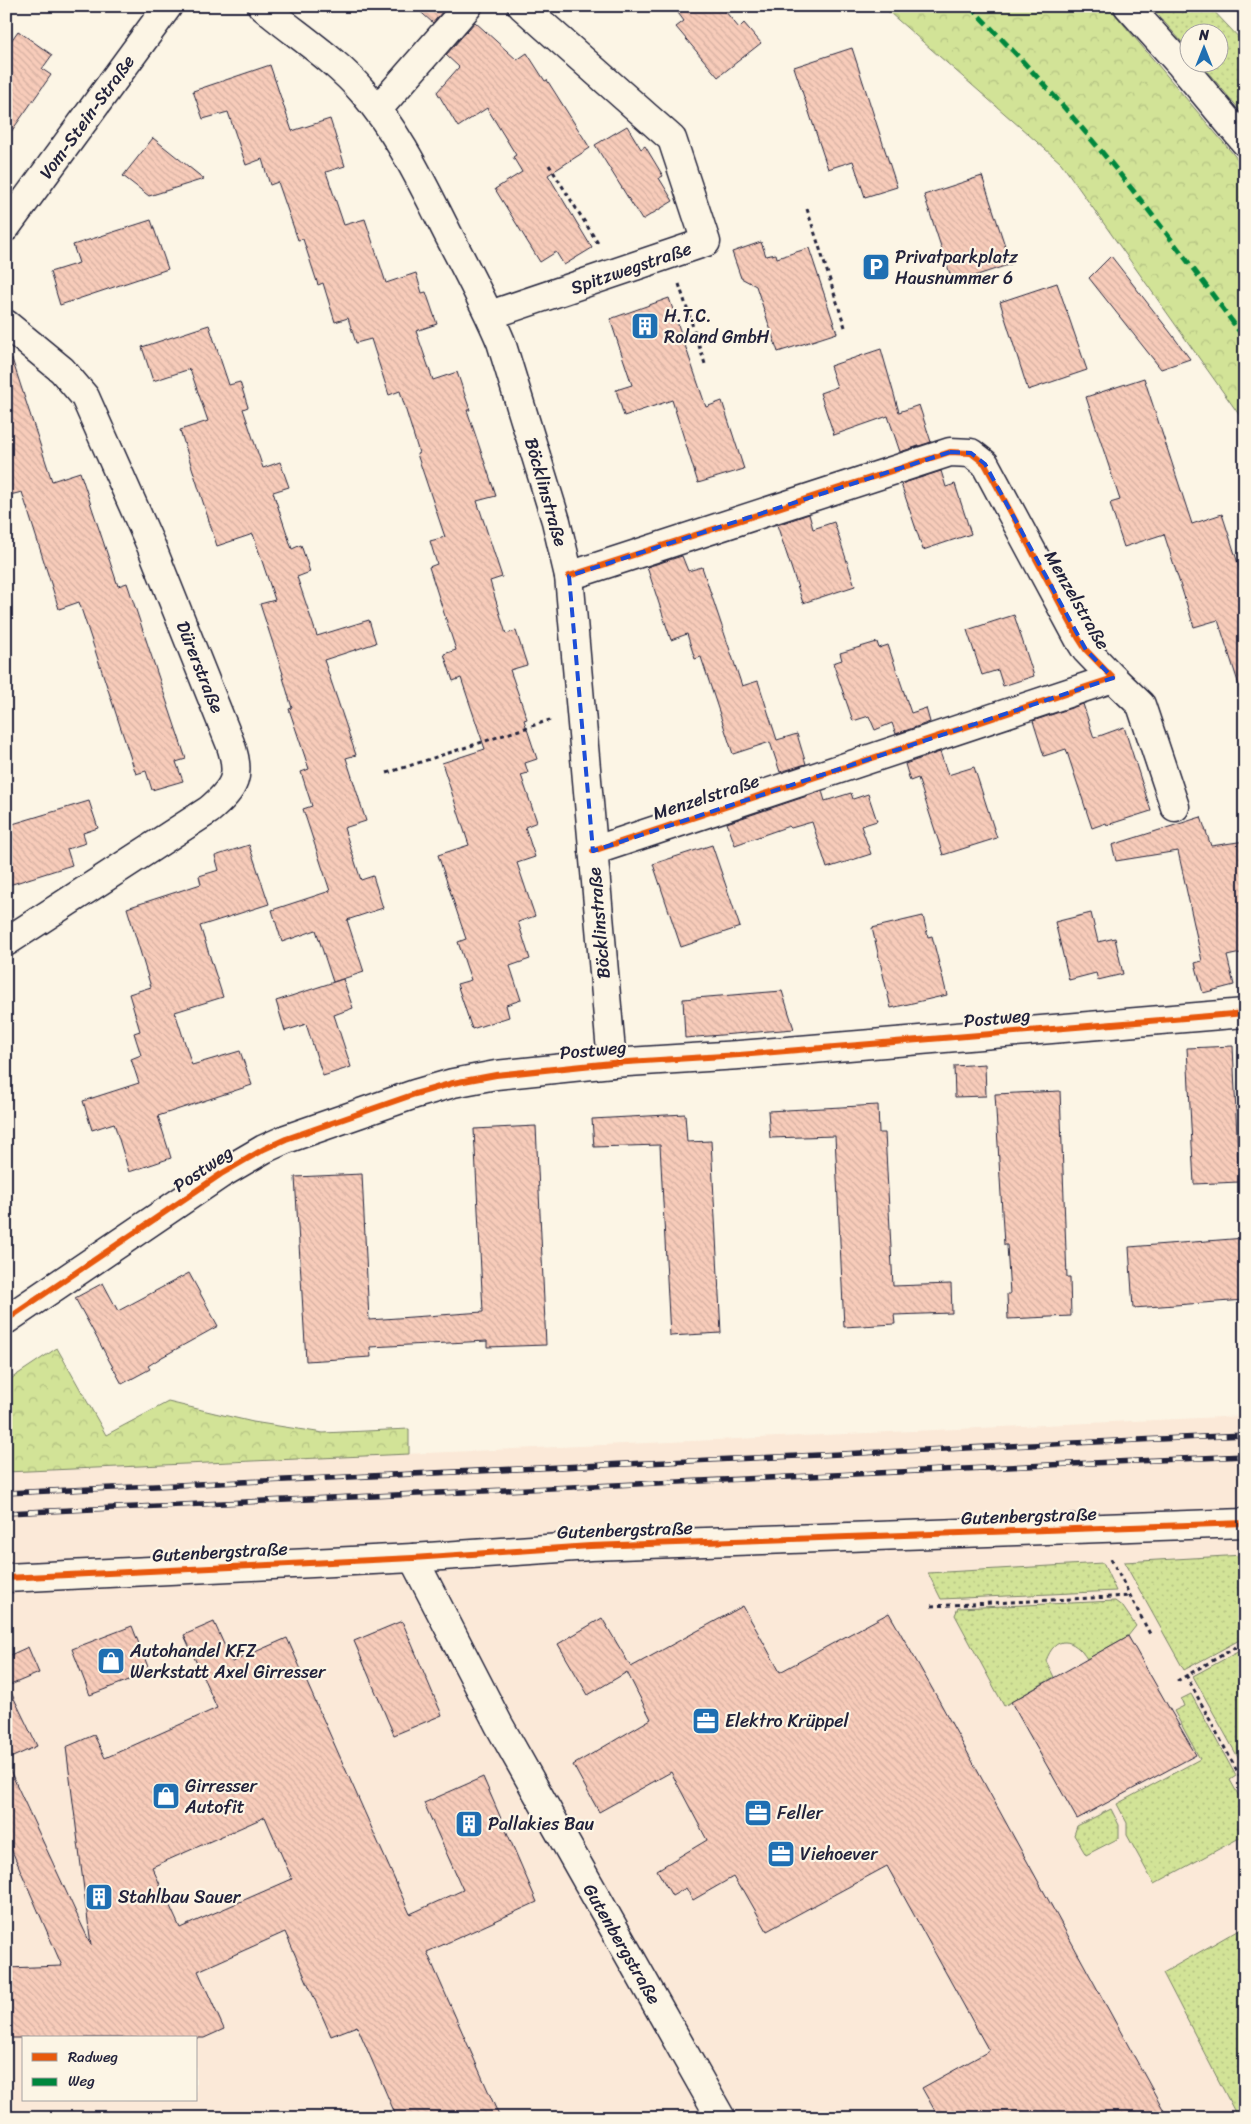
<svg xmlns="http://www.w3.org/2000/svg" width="1251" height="2124" font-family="Sriracha,sans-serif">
  <defs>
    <pattern id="grass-dots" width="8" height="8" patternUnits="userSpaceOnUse" patternTransform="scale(1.25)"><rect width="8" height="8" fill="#d2e397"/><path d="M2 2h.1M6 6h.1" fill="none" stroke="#b4c283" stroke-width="1.8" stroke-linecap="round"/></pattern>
    <pattern id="forest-crowns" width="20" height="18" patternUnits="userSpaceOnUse" patternTransform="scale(1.25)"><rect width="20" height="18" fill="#d2e397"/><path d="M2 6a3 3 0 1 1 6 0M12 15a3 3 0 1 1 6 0" fill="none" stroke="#b4c283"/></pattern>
    <pattern id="building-back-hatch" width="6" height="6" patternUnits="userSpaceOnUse" patternTransform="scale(1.25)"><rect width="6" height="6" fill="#f8ccba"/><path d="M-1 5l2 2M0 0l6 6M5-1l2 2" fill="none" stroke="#d4afa1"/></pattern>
  </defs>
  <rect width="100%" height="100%" fill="#fcf5e5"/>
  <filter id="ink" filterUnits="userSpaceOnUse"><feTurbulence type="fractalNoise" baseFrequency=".02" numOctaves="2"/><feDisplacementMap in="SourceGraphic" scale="10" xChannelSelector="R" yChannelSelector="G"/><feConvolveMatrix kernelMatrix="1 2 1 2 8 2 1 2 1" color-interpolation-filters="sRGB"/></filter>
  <g filter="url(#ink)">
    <path fill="#fbe9d8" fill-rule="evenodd" d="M1245 1416V2118H6V1472ZM24 2038H196V2100H24Z"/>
    <g fill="url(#grass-dots)" stroke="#7a8269">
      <path d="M1150 6H1209L1245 44V116L1200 63 1218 62V32H1188V49Z"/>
      <path d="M1243 1555 1245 1558V1637L1184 1670 1124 1562Z"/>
      <path d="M1103 1563 1116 1591 941 1599 928 1573Z"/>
      <path d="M1115 1601 1123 1607 1136 1626 1128 1636 1087 1659C1074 1638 1055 1634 1046 1661L1054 1677 1004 1706 955 1615 958 1608Z"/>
      <path d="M1245 1648V1770L1193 1676Z"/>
      <path d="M1191 1694 1236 1776 1230 1780 1245 1807V1835L1154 1884 1127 1835V1823L1117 1804 1200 1759 1174 1711 1184 1706 1181 1699Z"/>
      <path d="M1111 1809 1119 1825V1838L1086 1855 1074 1835 1077 1826Z"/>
      <path d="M1245 1926V2118H1238L1163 1973Z"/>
    </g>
    <g fill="url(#forest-crowns)" stroke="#7a8269">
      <path d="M882 6H1108L1245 168V423L1061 163Z"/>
      <path d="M57 1348 106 1435 168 1402 253 1422 323 1433 409 1429V1454L6 1472V1382Z"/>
    </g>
    <g fill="url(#building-back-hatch)" stroke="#22223b" fill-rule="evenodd">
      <path d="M414 6H447L433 23Z"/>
      <path d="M673 6H721L739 28 744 23 761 43 718 77 676 27 684 21Z"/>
      <path d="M475 22 517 60 527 53 545 81 547 80 590 148 548 175 592 248 564 265 556 252 540 262 495 189 522 172 513 157 516 155 487 108 458 127 437 92 459 67 446 55Z"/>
      <path d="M18 31 52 55 42 69 51 75 6 139V48Z"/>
      <path d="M852 48 897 187 865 197 853 161 828 169 794 67Z"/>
      <path d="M270 65 292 131 330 119 345 166 326 172 344 225 365 219 386 283 416 273 422 293 426 292 437 324 416 331 433 380 457 372 470 410H467L496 496 477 501 502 577 490 581 506 634 516 631 527 665 510 670 527 719 524 720 537 759 525 763 528 773 521 775 537 822 525 827 535 857 517 863 535 916 518 922 530 959 510 966 521 1000 506 1005 509 1017 472 1029 457 984 471 980 458 942 466 939 438 855 469 845 442 763 485 749 461 678 453 681 444 654 456 650 429 567 437 564 430 541 445 537 417 454 419 453 400 391 389 395 371 339 356 343 348 318 335 322 323 283 318 285 303 239 298 240 278 182 270 185 262 159 246 165 228 112 203 119 193 91Z"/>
      <path d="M627 126 641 149 645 146 663 176 659 178 673 201 642 220 595 145Z"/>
      <path d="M153 138 204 179 149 196 123 176Z"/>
      <path d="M982 176 1011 264 953 283 924 195Z"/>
      <path d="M151 220 168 269 60 305 50 272 79 263 73 245Z"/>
      <path d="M761 242 766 256 776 254 777 258 809 248 837 333 778 352 756 286 741 278 732 252Z"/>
      <path d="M1111 256 1170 332 1190 359 1161 369 1089 278Z"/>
      <path d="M1057 283 1087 370 1028 390 1000 302Z"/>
      <path d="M669 298 706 407 722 401 744 469 698 483 672 400 624 416 616 390 632 385 610 319Z"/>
      <path d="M209 325 229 385 240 382 248 407 243 409 263 468 280 462 289 487 273 492 292 549 301 545 310 572 297 577 317 636 369 620 376 643 324 660 356 755 346 758 366 821 344 828 361 880 373 876 383 908 347 920 364 972 333 982 316 930 282 942 272 910 330 891 303 809 312 806 301 772 309 769 289 709 292 708 282 674H283L260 604 275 600 253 534 217 546 180 430 208 421 190 369 153 381 142 347Z"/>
      <path d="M881 349 899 412 919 405 931 442 900 452 888 416 834 435 820 393 837 387 830 366Z"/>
      <path d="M12 359 52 481 80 472 118 586 127 583 186 759 176 762 183 781 152 790 146 771 136 774 79 602 59 609 22 492 6 496V360Z"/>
      <path d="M1144 378 1192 524 1222 514 1245 585V684L1239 685 1218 620 1194 627 1164 534 1124 547 1119 532 1110 503 1120 500 1086 397Z"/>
      <path d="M941 471 946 487 955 484 971 534 923 550 901 484Z"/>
      <path d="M809 514 813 529 834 522 855 586 803 603 777 525Z"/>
      <path d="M682 556 688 571 702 567 742 686 758 681 777 740 797 734 806 764 780 772 770 742 733 754 701 657 695 659 687 634 671 640 647 567Z"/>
      <path d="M1014 615 1034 676 1003 686 998 670 982 675 967 630Z"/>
      <path d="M877 642 879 648 888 645 911 713 926 708 930 722 896 734 892 723 875 730 869 716 853 721 833 663 842 660 840 653Z"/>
      <path d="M1083 704 1094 738 1124 727 1151 811 1107 825 1106 823 1092 828 1066 749 1044 756 1033 721Z"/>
      <path d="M940 752 948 775 974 767 997 838 943 855 918 778 910 781 905 764Z"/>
      <path d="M822 791 825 801 851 793 853 799 868 794 877 821 861 826 871 854 827 868 812 822 791 828 789 826 735 845 727 823Z"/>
      <path d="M89 801 98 828 83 833 86 843 67 849 72 865 6 886V826Z"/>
      <path d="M1201 817 1211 846 1245 841V952L1227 956 1234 985 1203 993 1195 963 1202 961 1178 851 1116 861 1112 845Z"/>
      <path d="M249 845 269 904 200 926 223 997 175 1012 192 1065 240 1051 252 1085 158 1116 171 1158 129 1172 114 1123 92 1130 83 1101 139 1083 131 1059 141 1055 134 1033 140 1031 129 994 151 987 127 908 201 884 199 876 219 870 215 856Z"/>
      <path d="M712 845 740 927 681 947 653 864Z"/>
      <path d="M1091 913 1098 942 1115 938 1123 974 1098 980 1096 973 1069 980 1055 922Z"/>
      <path d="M923 916 928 937 932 936 947 995 891 1008 872 928Z"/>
      <path d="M343 979 353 1008 334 1015 351 1067 323 1076 306 1024 285 1031 276 1001Z"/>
      <path d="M782 991 794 1029 685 1038 683 999Z"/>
      <path d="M1233 1046 1239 1182 1194 1184 1187 1048Z"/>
      <path d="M985 1064 986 1096 955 1097 954 1066Z"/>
      <path d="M1060 1091 1067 1278H1070L1071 1316 1008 1319 1007 1294H1010L1007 1245H1004L995 1094Z"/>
      <path d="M878 1105 879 1133H885L893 1286 951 1284 952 1313 894 1315 895 1324 844 1327 835 1136 770 1138 768 1111Z"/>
      <path d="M685 1114 687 1142 711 1141 721 1333 670 1336 660 1145 594 1147 592 1119Z"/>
      <path d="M536 1126 546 1345 487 1347V1341L370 1347 371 1357 306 1361 295 1177 362 1174 369 1320 483 1312 474 1129Z"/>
      <path d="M1245 1238V1300L1133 1308 1129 1247Z"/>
      <path d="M189 1273 218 1326 162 1357 148 1366 150 1369 122 1384 75 1298 103 1283 118 1311Z"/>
      <path d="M743 1606 780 1672 889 1613 937 1697 1168 2118H939L922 2088 989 2051 887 1866 767 1931 743 1889 741 1890 733 1877 693 1900 686 1888 672 1896 657 1870 707 1840 671 1772 599 1812 573 1765 651 1719 627 1672 588 1695 558 1644 602 1618 631 1667Z"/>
      <path d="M402 1621 442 1715 394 1735 354 1641Z"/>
      <path d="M214 1622 232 1662 287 1638 410 1914 463 1890 424 1803 483 1777 537 1902 427 1952 500 2118H397L357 2026 331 2036 285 1932 198 1971 224 2029 204 2038H6V1968L62 1966 6 1837V1762L91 1945 66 1747 94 1735 105 1758 217 1708 184 1635ZM265 1817 292 1879 180 1928 152 1867Z"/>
      <path d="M132 1626 150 1672 90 1695 72 1649Z"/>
      <path d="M1128 1636 1196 1755 1077 1819 1011 1702Z"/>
      <path d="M28 1647 39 1673 8 1686 37 1746 6 1760V1657Z"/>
    </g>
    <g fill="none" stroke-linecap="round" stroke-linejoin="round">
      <defs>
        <g id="minor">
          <path d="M262 6C295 34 335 59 363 92 397 131 419 177 442 222 462 262 484 301 501 342L556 521 569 576 612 1063"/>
          <path d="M1128 6 1181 65 1245 142"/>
          <path d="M378 109 468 6"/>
          <path d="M6 227 168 6"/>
          <path d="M490 315 706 242 672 139 522 6"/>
          <path d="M6 324 62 370 85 397 152 548 230 743C242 776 235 788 209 810L6 942"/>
          <path d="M569 576 950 452 971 453 985 464 1079 639 1086 650 1113 678 593 851"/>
          <path d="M1113 678 1141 705 1175 807"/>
          <path d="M6 1320 221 1174 264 1149 286 1139 415 1094 453 1083 496 1075 612 1063 739 1055 1245 1013"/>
          <path d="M413 1558 499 1725 721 2118"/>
          <path d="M6 1578 413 1558 590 1546 1245 1523"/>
        </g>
      </defs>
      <use href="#minor" stroke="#22223b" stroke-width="31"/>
      <g stroke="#22223b" stroke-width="3" stroke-dasharray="4 4" stroke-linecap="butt">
        <path d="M549 165 599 245"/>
        <path d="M807 209 846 330"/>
        <path d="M679 284 705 364"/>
        <path d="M387 773 550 720"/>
        <path d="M1111 1559 1150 1634"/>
        <path d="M931 1606 1131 1596"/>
        <path d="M1186 1675 1245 1786"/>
        <path d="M1177 1681 1245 1642"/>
      </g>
      <use href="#minor" stroke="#fcf5e5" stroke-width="28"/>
      <defs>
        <g id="rail">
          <path d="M6 1493 1245 1435"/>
          <path d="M6 1513 1245 1456"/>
        </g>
      </defs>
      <use href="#rail" stroke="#22223b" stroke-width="5.5"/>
      <use href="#rail" stroke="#fcf5e5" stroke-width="4" stroke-dasharray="11" stroke-linecap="butt"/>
      <path stroke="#00873e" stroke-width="5" stroke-dasharray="10 5" stroke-linecap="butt" d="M969 6C1072 107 1160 222 1245 339"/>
      <defs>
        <g id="cycleway">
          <path d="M569 576 950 452 971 453 985 464 1079 639 1086 650 1113 678 593 851"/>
          <path d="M6 1320 221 1174 264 1149 286 1139 415 1094 453 1083 496 1075 612 1063 739 1055 1245 1013"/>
          <path d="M6 1578 413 1558 590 1546 1245 1523"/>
        </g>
      </defs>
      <use href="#cycleway" stroke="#fcf5e5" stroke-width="9"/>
      <use href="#cycleway" stroke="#e8590c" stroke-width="6"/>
    </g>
  </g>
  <path fill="none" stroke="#1d4ed8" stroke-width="4" stroke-dasharray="10 6" stroke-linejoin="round" d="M950 452 971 453 985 464 1086 650 1113 678 593 851 569 576Z"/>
  <defs>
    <symbol id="parking-square" viewBox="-11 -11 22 22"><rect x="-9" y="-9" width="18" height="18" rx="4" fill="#1f6fb2" stroke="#fcf5e5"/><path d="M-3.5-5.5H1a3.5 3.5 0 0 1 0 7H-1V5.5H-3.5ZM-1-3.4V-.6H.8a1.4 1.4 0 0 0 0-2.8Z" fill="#fff"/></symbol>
    <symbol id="building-square" viewBox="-11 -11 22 22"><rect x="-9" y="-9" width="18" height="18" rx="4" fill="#1f6fb2" stroke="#fcf5e5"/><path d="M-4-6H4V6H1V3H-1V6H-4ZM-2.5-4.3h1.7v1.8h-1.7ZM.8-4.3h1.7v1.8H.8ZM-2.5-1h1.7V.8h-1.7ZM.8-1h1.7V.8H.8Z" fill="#fff"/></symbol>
    <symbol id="shop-square" viewBox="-11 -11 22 22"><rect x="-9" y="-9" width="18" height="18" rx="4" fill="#1f6fb2" stroke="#fcf5e5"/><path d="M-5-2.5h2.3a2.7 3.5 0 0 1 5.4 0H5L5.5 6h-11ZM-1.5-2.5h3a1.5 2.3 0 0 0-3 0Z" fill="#fff"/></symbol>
    <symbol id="office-square" viewBox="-11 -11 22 22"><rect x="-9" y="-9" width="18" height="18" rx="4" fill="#1f6fb2" stroke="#fcf5e5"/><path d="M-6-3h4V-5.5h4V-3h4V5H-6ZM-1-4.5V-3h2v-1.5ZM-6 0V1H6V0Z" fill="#fff"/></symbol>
  </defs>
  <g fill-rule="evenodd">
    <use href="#parking-square" x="860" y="251" width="32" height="32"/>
    <use href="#building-square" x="629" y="310" width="32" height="32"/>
    <use href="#shop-square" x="95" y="1645" width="32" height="32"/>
    <use href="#office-square" x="690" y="1705" width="32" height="32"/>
    <use href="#shop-square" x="150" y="1780" width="32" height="32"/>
    <use href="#office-square" x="742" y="1797" width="32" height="32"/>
    <use href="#building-square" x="453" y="1808" width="32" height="32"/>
    <use href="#office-square" x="765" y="1838" width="32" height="32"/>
    <use href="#building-square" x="83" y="1881" width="32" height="32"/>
  </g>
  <g text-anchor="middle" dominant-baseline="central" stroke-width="4.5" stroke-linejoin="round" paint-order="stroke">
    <g font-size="18" fill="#22223b" stroke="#fcf5e5">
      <text transform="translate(87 117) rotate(-54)">Vom-Stein-Straße</text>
      <text transform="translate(631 268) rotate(-19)">Spitzwegstraße</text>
      <text transform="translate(546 492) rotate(74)">Böcklinstraße</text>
      <text transform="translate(1077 600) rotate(60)">Menzelstraße</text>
      <text transform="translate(200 667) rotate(68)">Dürerstraße</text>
      <text transform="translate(706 797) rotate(-18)">Menzelstraße</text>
      <text transform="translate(599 923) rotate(-95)">Böcklinstraße</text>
      <text transform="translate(997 1018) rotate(-5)">Postweg</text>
      <text transform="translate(593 1050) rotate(-5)">Postweg</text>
      <text transform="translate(203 1169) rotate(-34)">Postweg</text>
      <text transform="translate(1029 1516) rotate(-2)">Gutenbergstraße</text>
      <text transform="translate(625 1530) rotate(-2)">Gutenbergstraße</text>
      <text transform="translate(220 1552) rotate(-3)">Gutenbergstraße</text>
      <text transform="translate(622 1944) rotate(60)">Gutenbergstraße</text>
    </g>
    <g font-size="18" fill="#22223b" stroke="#fcf5e5" text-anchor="start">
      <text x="895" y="257">Privatparkplatz<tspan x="895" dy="21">Hausnummer 6</tspan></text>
      <text x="664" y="316">H.T.C.<tspan x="664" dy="21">Roland GmbH</tspan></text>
      <text x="130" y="1651">Autohandel KFZ<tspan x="130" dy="21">Werkstatt Axel Girresser</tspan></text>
      <text x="725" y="1721">Elektro Krüppel</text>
      <text x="185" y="1786">Girresser<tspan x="185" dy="21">Autofit</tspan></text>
      <text x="777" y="1813">Feller</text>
      <text x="488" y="1824">Pallakies Bau</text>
      <text x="800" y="1854">Viehoever</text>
      <text x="118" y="1897">Stahlbau Sauer</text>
    </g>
  </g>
  <rect width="1251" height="2124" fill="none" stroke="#fcf5e5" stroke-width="25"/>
  <rect x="12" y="12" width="1226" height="2099" fill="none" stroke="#22223b" stroke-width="2" filter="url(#ink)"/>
  <rect x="22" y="2036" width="175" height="65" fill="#fcf5e5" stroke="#a5a1a1"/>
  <rect x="32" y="2053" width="25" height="8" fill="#e8590c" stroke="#a5a1a1"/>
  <text x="68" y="2062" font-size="15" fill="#22223b">Radweg</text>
  <rect x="32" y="2078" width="25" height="8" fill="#00873e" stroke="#a5a1a1"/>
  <text x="68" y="2086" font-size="15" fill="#22223b">Weg</text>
  <g transform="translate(1204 48)"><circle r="24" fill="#fcf5e5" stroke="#a5a1a1"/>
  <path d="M0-4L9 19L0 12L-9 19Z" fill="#1f6fb2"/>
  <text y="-8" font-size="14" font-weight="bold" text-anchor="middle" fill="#22223b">N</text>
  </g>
</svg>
